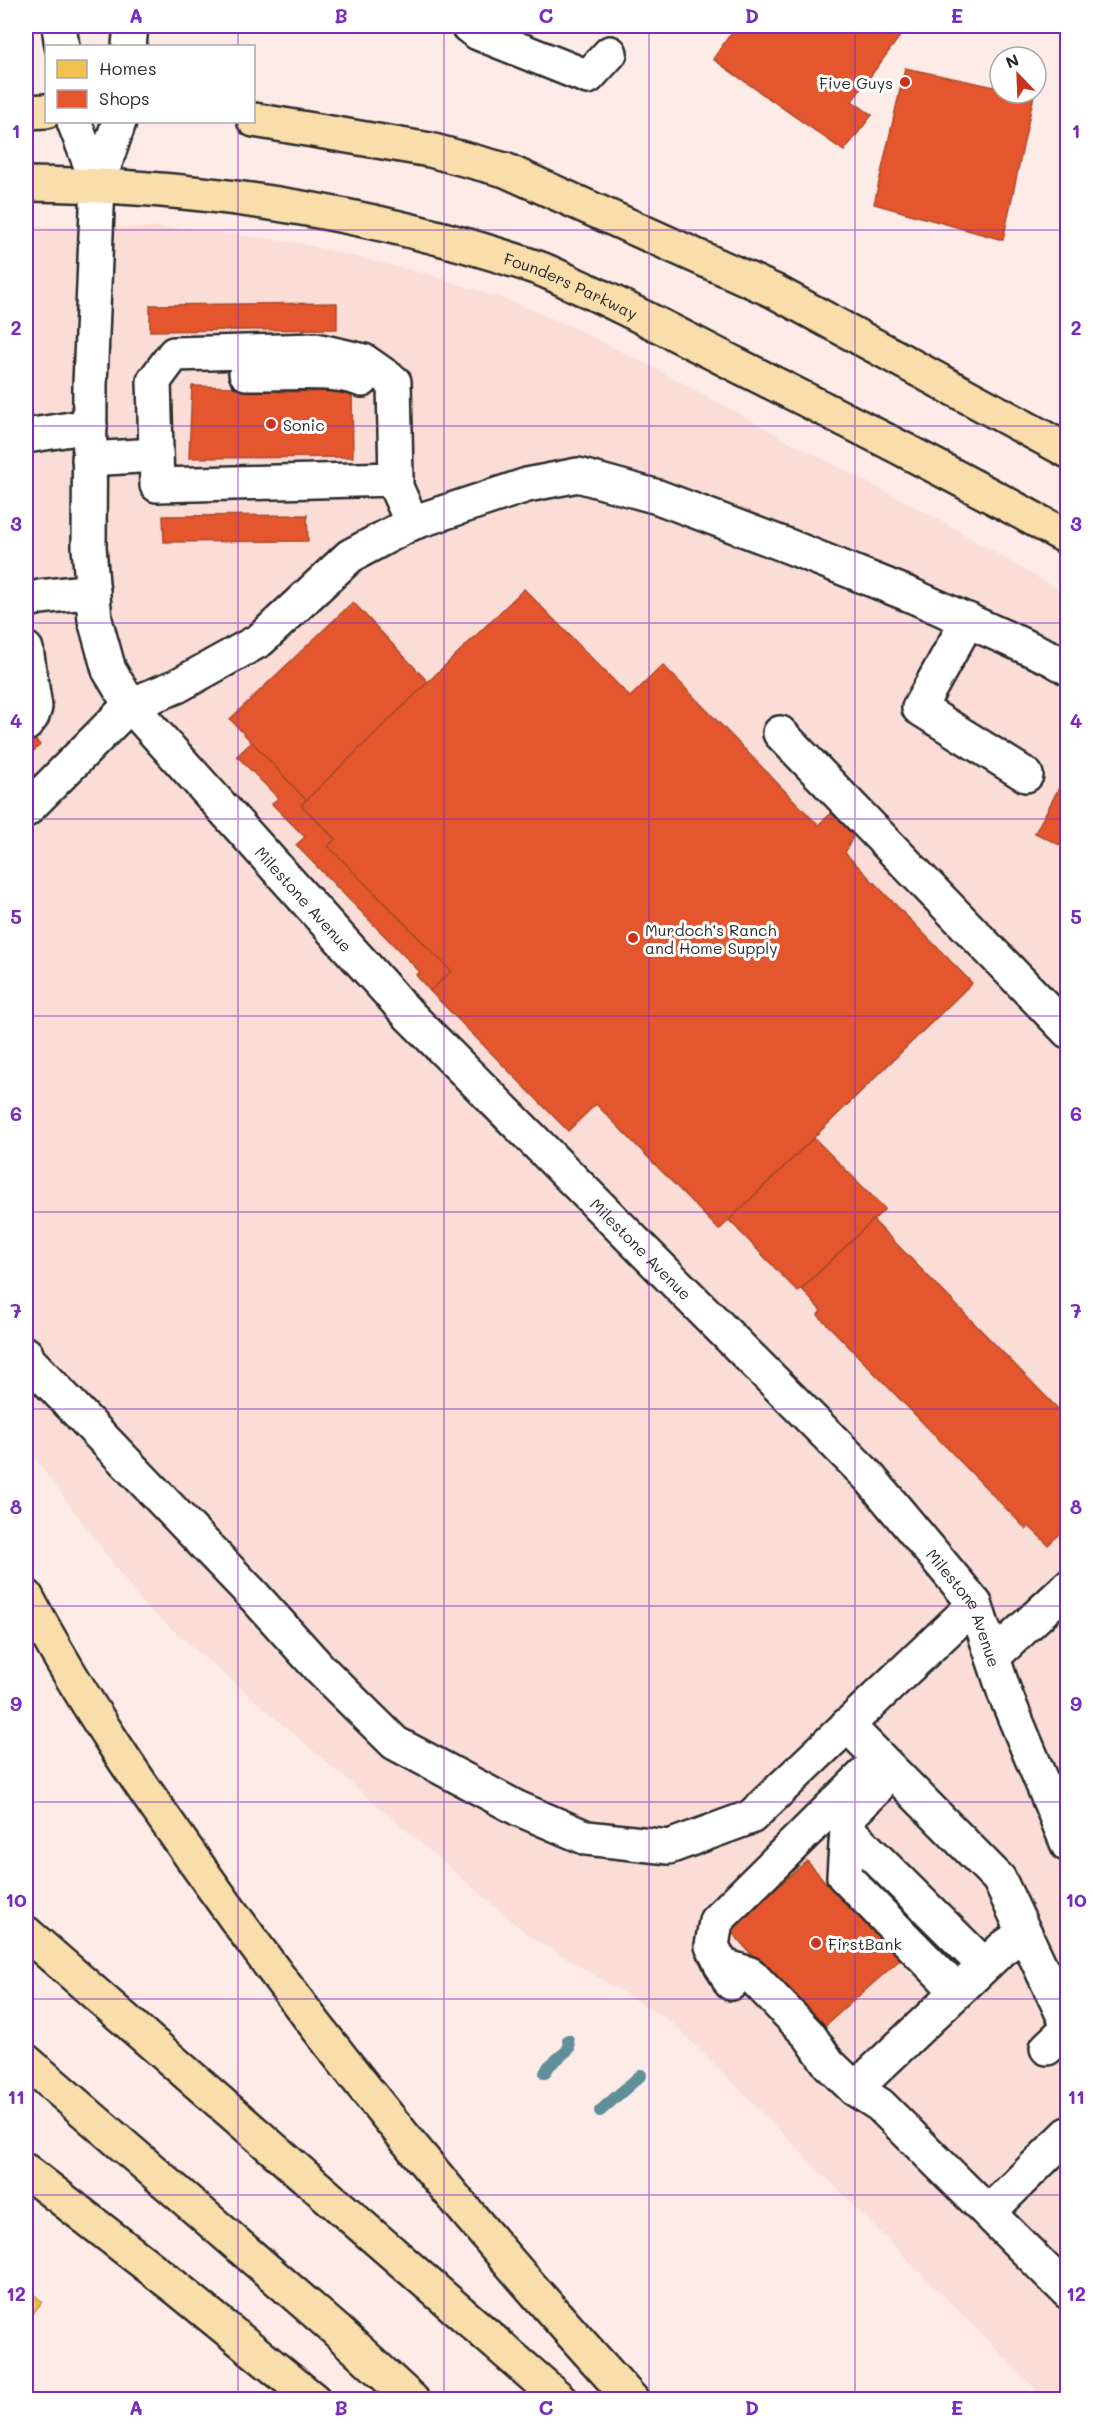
<svg xmlns="http://www.w3.org/2000/svg" width="1093" height="2425" font-family="Mali,sans-serif">
  <rect width="100%" height="100%" fill="#fcebe7"/>
  <filter id="ink" filterUnits="userSpaceOnUse"><feTurbulence type="fractalNoise" baseFrequency=".0167" numOctaves="2"/><feDisplacementMap in="SourceGraphic" scale="12" xChannelSelector="R" yChannelSelector="G"/><feConvolveMatrix kernelMatrix="1 2 1 2 8 2 1 2 1" color-interpolation-filters="sRGB"/></filter>
  <g filter="url(#ink)">
    <path fill="#faddd6" d="M26 227 187 228 299 243 431 275 509 301 568 325 670 376 790 442 938 519 1067 595V2399H1046L673 2023 527 1934 144 1605 26 1446Z"/>
    <path fill="#f2c14e" stroke="#b69444" stroke-width="1.5" d="M26 2287 42 2302 26 2321Z"/>
    <g fill="#e4572e" stroke="#ac4a2d" stroke-width="1.5">
      <path d="M736 26H904L906 28 852 101 872 115 844 151 713 59Z"/>
      <path d="M905 68 1000 88V93L1034 95 1003 240 874 204Z"/>
      <path d="M337 303V329L150 331V305Z"/>
      <path d="M236 378 277 379 278 392 352 391 353 457 189 458 192 386 236 387Z"/>
      <path d="M307 515 308 541 164 542 163 516Z"/>
      <path d="M524 589 630 697 663 665 818 825 834 811 855 832 845 853 972 983 719 1230 596 1104 568 1131 430 991 451 971 328 846 335 839 301 805Z"/>
      <path d="M353 602 428 682 306 800 230 719Z"/>
      <path d="M26 730 40 745 26 758Z"/>
      <path d="M252 742 306 800 301 805 335 839 328 846 451 971 430 991 416 975 420 972 296 845 305 837 272 804 278 798 237 756Z"/>
      <path d="M1068 771V849L1035 833Z"/>
      <path d="M814 1138 885 1209 798 1292 729 1220Z"/>
      <path d="M873 1220 1068 1419V1526L1048 1545 1029 1526 1026 1529 818 1315 821 1311 802 1289Z"/>
      <path d="M807 1861 850 1910 879 1885 899 1908 877 1928 903 1957 819 2031 729 1929Z"/>
    </g>
    <g fill="none" stroke-linecap="round" stroke-linejoin="round">
      <g stroke="#608e99" stroke-width="12">
        <path d="M545 2073 549 2066 569 2049 568 2040"/>
        <path d="M600 2111 641 2075"/>
      </g>
      <defs>
        <g id="minor">
          <path d="M59 26 62 46"/>
          <path d="M468 26 478 33 588 77 610 53"/>
          <path d="M129 46 131 26"/>
          <path d="M74 122 98 184"/>
          <path id="s1" d="M119 122 98 184 90 385 89 547 95 620 109 670 130 705 409 1015 869 1477 975 1604 1005 1694 1068 1845"/>
          <path d="M246 373C279 374 332 368 362 380"/>
          <path d="M26 436 90 426"/>
          <path d="M89 459 156 455"/>
          <path d="M396 479 157 485 154 381 174 354 316 350 364 361 394 382 396 479V487L412 523"/>
          <path d="M26 601 40 597 93 591"/>
          <path d="M968 620 919 708 1026 775"/>
          <path d="M26 649 35 707 32 716 26 724"/>
          <path d="M780 733 1068 1031"/>
          <path d="M26 810 130 705 177 686 260 640 350 556 412 523 527 485 578 475 658 497 788 546 913 596 1053 659 1068 668"/>
          <path d="M26 1354 28 1360 255 1597 321 1670 395 1743 517 1808 587 1838 669 1847 751 1817 975 1604"/>
          <path d="M993 1657 1068 1587"/>
          <path d="M847 1725 999 1879 1068 2025"/>
          <path d="M875 1790 849 1816 847 1829 984 1965"/>
          <path d="M847 1829 844 1876 957 1991"/>
          <path d="M721 1965 750 1974 809 2035 829 2064 855 2089 880 2105 1068 2292"/>
          <path d="M731 1983 712 1946 716 1921 880 1759"/>
          <path d="M1047 2048 1068 2028"/>
          <path d="M855 2089 1003 1948 1025 1933"/>
          <path d="M989 2212 1068 2134"/>
        </g>
        <g id="highway">
          <path d="M26 112 46 111"/>
          <path d="M254 120 430 150 505 170 774 291 1068 451"/>
          <path id="s2" d="M26 184C199 185 373 212 538 268 555 274 572 284 589 291 638 314 686 339 735 364 846 420 958 476 1068 538"/>
          <path d="M26 1596C80 1699 147 1795 215 1890 343 2069 483 2237 632 2400"/>
          <path d="M26 1933 561 2400"/>
          <path d="M26 2061 336 2330 412 2400"/>
          <path d="M26 2171 179 2290 314 2400"/>
        </g>
      </defs>
      <use href="#minor" stroke="#2b2b2b" stroke-width="38"/>
      <use href="#highway" stroke="#2b2b2b" stroke-width="38"/>
      <use href="#minor" stroke="#fff" stroke-width="33"/>
      <use href="#highway" stroke="#f9ddab" stroke-width="33"/>
    </g>
  </g>
  <path fill="none" stroke="#7b2cbf" stroke-width="1.5" stroke-opacity="0.55" d="M238 26V46M444 26V2400M649 26V2400M855 26V2400M238 122V2400M26 230H1068M26 426H1068M26 623H1068M26 819H1068M26 1016H1068M26 1212H1068M26 1409H1068M26 1606H1068M26 1802H1068M26 1999H1068M26 2195H1068"/>
  <g fill="#c8321e" stroke="#fff" stroke-width="2">
    <circle cx="905" cy="82" r="6"/>
    <circle cx="271" cy="424" r="6"/>
    <circle cx="633" cy="938" r="6"/>
    <circle cx="816" cy="1943" r="6"/>
  </g>
  <g text-anchor="middle" dominant-baseline="central" stroke-width="6" stroke-linejoin="round" paint-order="stroke">
    <g font-size="16" fill="#2b2b2b" stroke="#fff" text-anchor="start">
      <text x="893" y="82" text-anchor="end">Five Guys</text>
      <text x="283" y="424">Sonic</text>
      <text x="645" y="929">Murdoch's Ranch<tspan x="645" dy="18">and Home Supply</tspan></text>
      <text x="828" y="1943">FirstBank</text>
    </g>
    <g font-size="16" fill="#2b2b2b" stroke="#fff">
      <text stroke="none"><textPath href="#s2" startOffset="558">Founders Parkway</textPath></text>
      <text stroke="none"><textPath href="#s1" startOffset="855">Milestone Avenue</textPath></text>
      <text stroke="none"><textPath href="#s1" startOffset="1341">Milestone Avenue</textPath></text>
      <text stroke="none"><textPath href="#s1" startOffset="1827">Milestone Avenue</textPath></text>
    </g>
  </g>
  <rect width="1093" height="2425" fill="none" stroke="#fff" stroke-width="66"/>
  <rect x="45" y="45" width="210" height="78" fill="#ffffff" stroke="#aaaaaa" stroke-width="1.5"/>
  <rect x="57" y="60" width="30" height="18" fill="#f2c14e" stroke="#aaaaaa" stroke-width="1.5"/>
  <text x="99" y="75" font-size="18" fill="#2b2b2b">Homes</text>
  <rect x="57" y="90" width="30" height="18" fill="#e4572e" stroke="#aaaaaa" stroke-width="1.5"/>
  <text x="99" y="105" font-size="18" fill="#2b2b2b">Shops</text>
  <g transform="translate(1018 75) rotate(337)"><circle r="28" fill="#ffffff" stroke="#aaaaaa" stroke-width="1.5"/>
  <path d="M0-4.5L10 22L0 15L-10 22Z" fill="#c8321e"/>
  <text y="-9" font-size="16" font-weight="bold" text-anchor="middle" fill="#2b2b2b">N</text>
  </g>
  <rect x="33" y="33" width="1027" height="2359" fill="none" stroke="#7b2cbf" stroke-width="2"/>
  <g font-size="20" text-anchor="middle" font-weight="bold" fill="#7b2cbf">
    <text x="136" y="23">A</text>
    <text x="341" y="23">B</text>
    <text x="546" y="23">C</text>
    <text x="752" y="23">D</text>
    <text x="957" y="23">E</text>
    <text x="16" y="138">1</text>
    <text x="1076" y="138">1</text>
    <text x="16" y="335">2</text>
    <text x="1076" y="335">2</text>
    <text x="16" y="531">3</text>
    <text x="1076" y="531">3</text>
    <text x="16" y="728">4</text>
    <text x="1076" y="728">4</text>
    <text x="16" y="924">5</text>
    <text x="1076" y="924">5</text>
    <text x="16" y="1121">6</text>
    <text x="1076" y="1121">6</text>
    <text x="16" y="1318">7</text>
    <text x="1076" y="1318">7</text>
    <text x="16" y="1514">8</text>
    <text x="1076" y="1514">8</text>
    <text x="16" y="1711">9</text>
    <text x="1076" y="1711">9</text>
    <text x="16" y="1907">10</text>
    <text x="1076" y="1907">10</text>
    <text x="16" y="2104">11</text>
    <text x="1076" y="2104">11</text>
    <text x="16" y="2301">12</text>
    <text x="1076" y="2301">12</text>
    <text x="136" y="2415">A</text>
    <text x="341" y="2415">B</text>
    <text x="546" y="2415">C</text>
    <text x="752" y="2415">D</text>
    <text x="957" y="2415">E</text>
  </g>
</svg>
